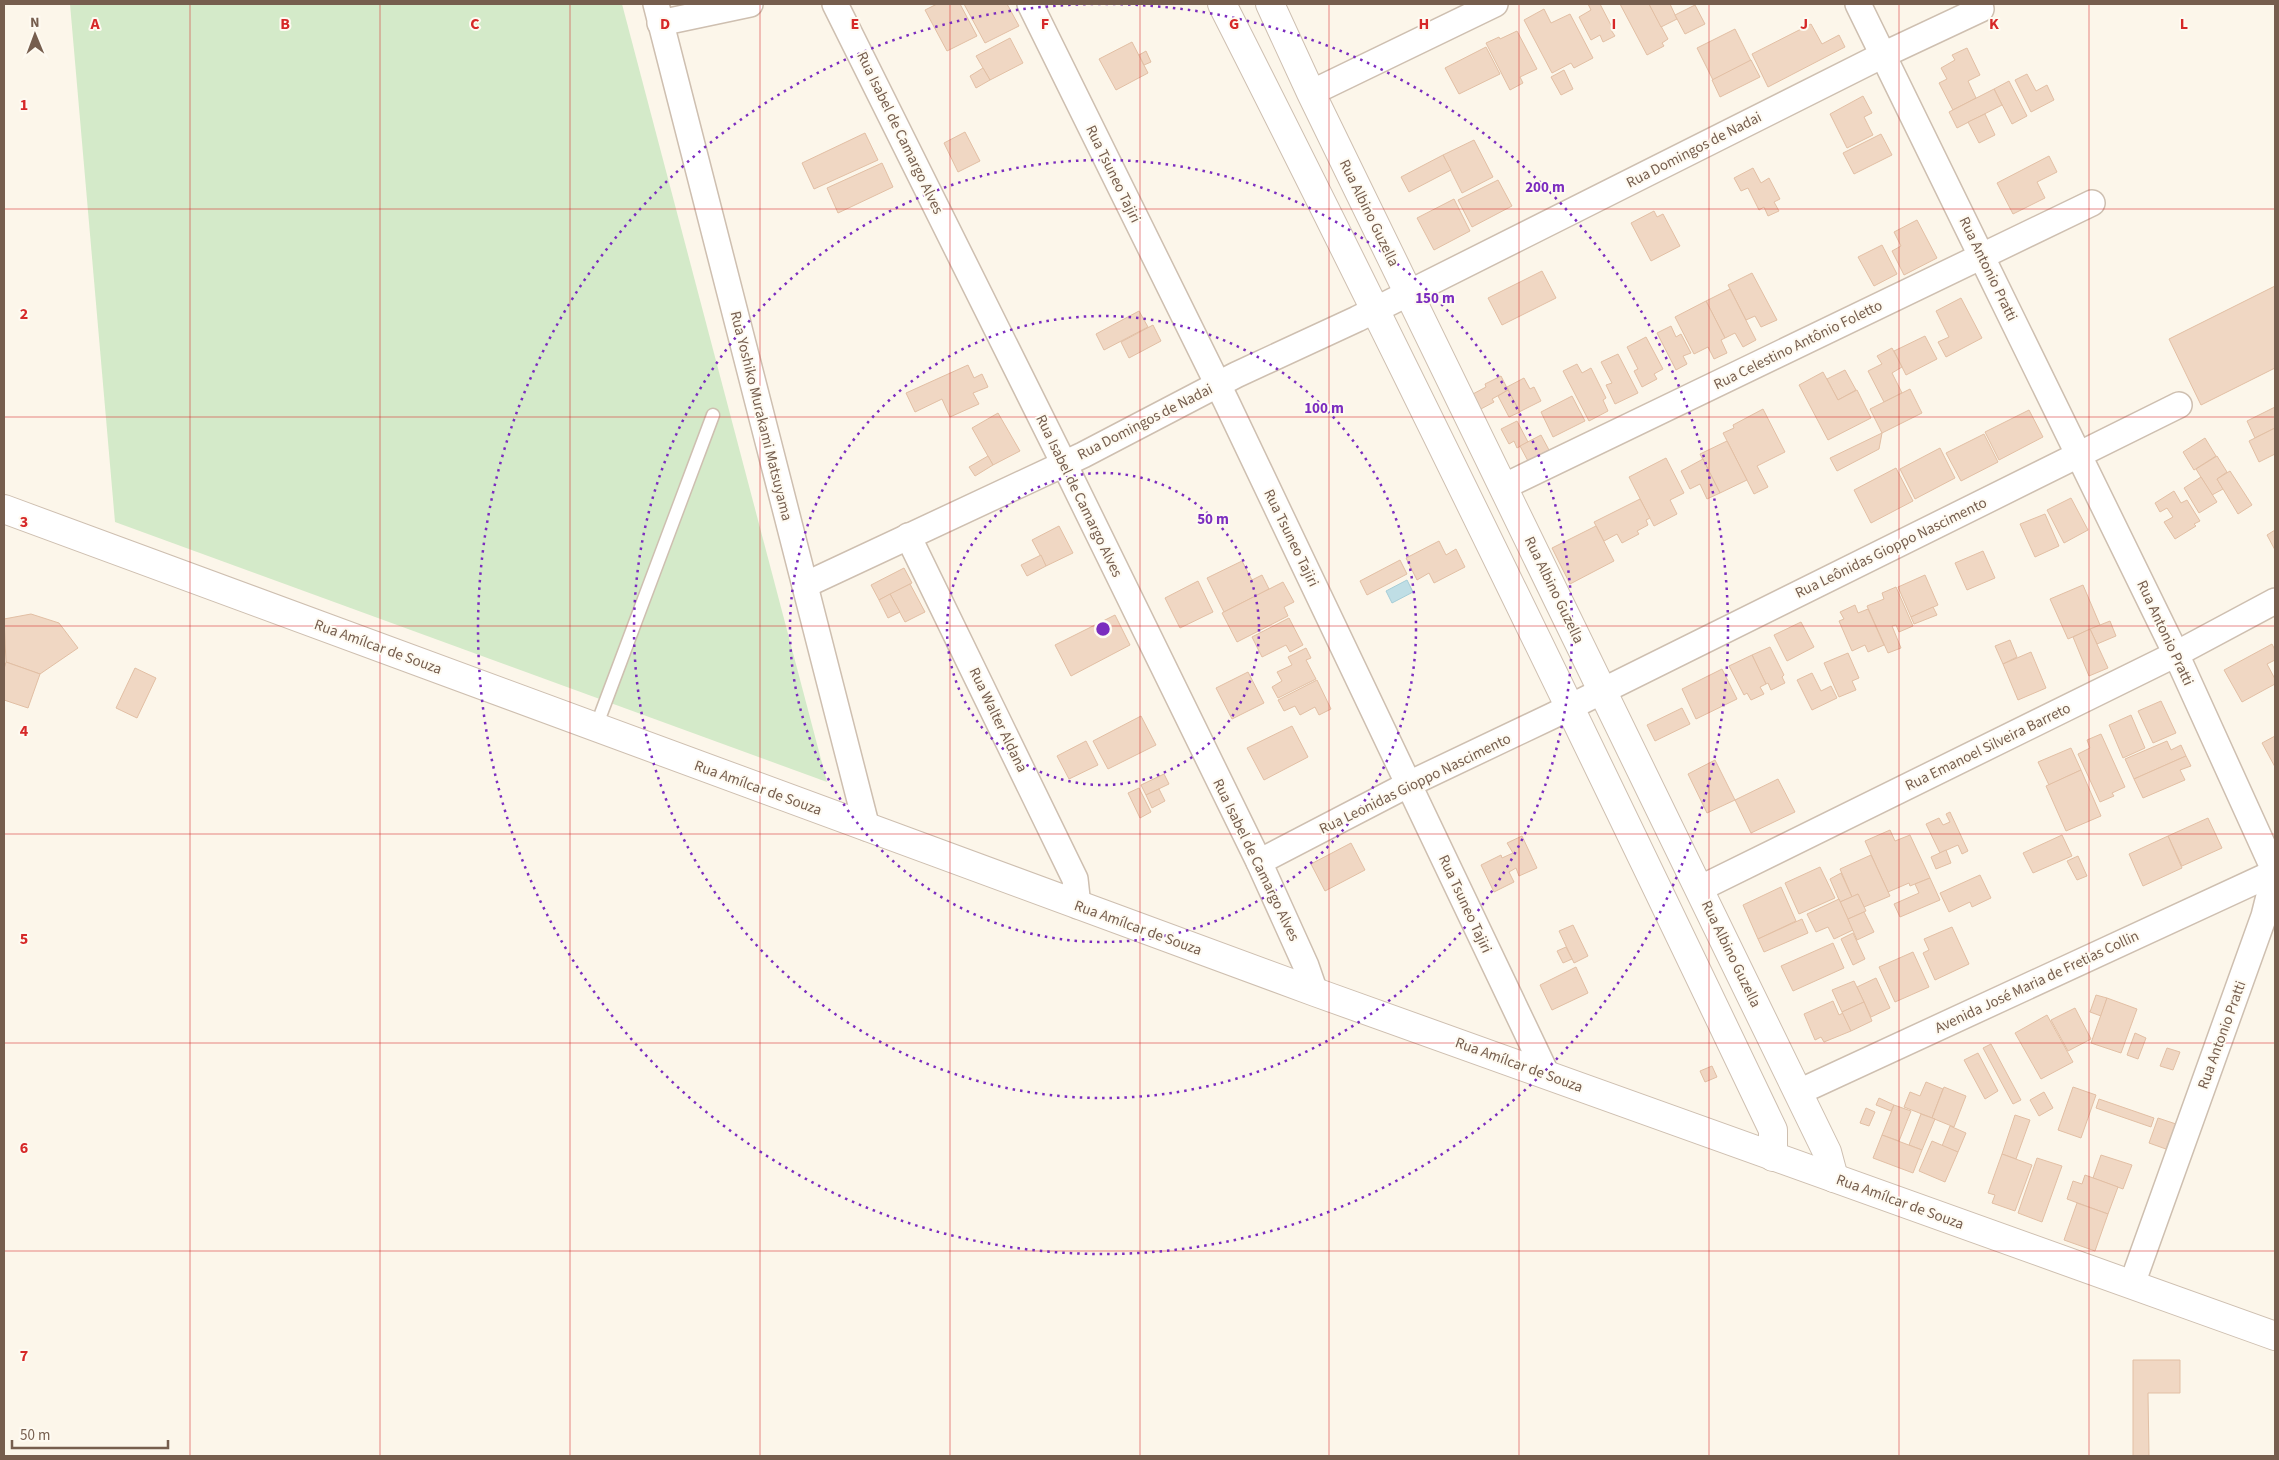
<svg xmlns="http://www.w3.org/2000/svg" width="2279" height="1460" font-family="'Source Sans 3',sans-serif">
  <rect width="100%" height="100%" fill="#fcf6ea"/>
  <path fill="#d4eac9" d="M70 4H622L827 782 115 522Z"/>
  <path fill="#bfdee5" stroke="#a5cdd7" d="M1407 580 1413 592 1392 603 1386 591Z"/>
  <g fill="#f0d7c3" stroke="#e2bfa4">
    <path d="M937 4H960L977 36 947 51 925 10Z"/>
    <path d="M964 4H1007L1019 26 985 43Z"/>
    <path d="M1588 4H1600L1613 29 1611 30 1615 36 1603 42 1600 35 1591 40 1579 17 1591 10Z"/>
    <path d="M1620 4H1649L1668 39 1662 43 1664 46 1647 55Z"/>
    <path d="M1649 4H1670L1677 19 1661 27Z"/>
    <path d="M1695 5 1705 24 1685 34 1675 15Z"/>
    <path d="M1544 9 1551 23 1570 14 1593 58 1574 68 1571 63 1552 73 1524 20Z"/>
    <path d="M1811 24 1822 44 1839 35 1845 47 1768 87 1752 54Z"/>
    <path d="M1735 29 1751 61 1713 80 1697 48Z"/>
    <path d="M1517 31 1537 69 1520 77 1523 83 1510 90 1486 43 1499 37 1500 39Z"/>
    <path d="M1010 38 1023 63 990 80 976 56Z"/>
    <path d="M1132 42 1148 73 1116 90 1099 59Z"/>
    <path d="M1486 47 1500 74 1459 94 1445 68Z"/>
    <path d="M1967 48 1980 75 1968 81 1976 98 1953 110 1939 83 1947 79 1941 68 1955 60 1952 55Z"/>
    <path d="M1146 51 1151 62 1144 65 1139 55Z"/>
    <path d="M1751 60 1760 77 1720 97 1712 80Z"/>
    <path d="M983 68 990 80 976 88 970 76Z"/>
    <path d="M1564 70 1573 89 1561 95 1551 77Z"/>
    <path d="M2027 74 2036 91 2047 85 2054 100 2031 112 2015 80Z"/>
    <path d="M2009 81 2027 116 2012 124 1994 89Z"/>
    <path d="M1994 89 2002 105 1957 128 1949 112Z"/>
    <path d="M1863 96 1872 113 1864 117 1873 135 1847 148 1830 114Z"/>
    <path d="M1985 114 1995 135 1979 143 1968 122Z"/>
    <path d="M965 132 980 161 958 172 944 143Z"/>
    <path d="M865 133 878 160 814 189 802 163Z"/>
    <path d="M1881 134 1892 155 1854 174 1843 153Z"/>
    <path d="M1474 140 1493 177 1462 193 1443 155Z"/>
    <path d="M1443 155 1451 170 1409 192 1401 177Z"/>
    <path d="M2049 156 2057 172 2037 182 2045 198 2013 214 1997 183Z"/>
    <path d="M882 163 893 187 838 213 827 188Z"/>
    <path d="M1753 168 1761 183 1769 178 1780 199 1774 202 1779 211 1768 216 1764 207 1759 210 1748 188 1741 191 1734 178Z"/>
    <path d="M1498 180 1512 206 1472 227 1458 200Z"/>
    <path d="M1454 199 1470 231 1434 250 1417 218Z"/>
    <path d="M1654 211 1657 217 1663 214 1680 246 1651 261 1631 223Z"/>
    <path d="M1917 220 1937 258 1904 275 1892 251 1901 246 1894 232Z"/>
    <path d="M1882 245 1897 274 1874 286 1858 257Z"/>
    <path d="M1542 271 1556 298 1502 325 1488 298Z"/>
    <path d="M1752 273 1777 320 1761 327 1755 316 1746 320 1728 285Z"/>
    <path d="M2275 286V368L2201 405 2169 339Z"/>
    <path d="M1730 289 1756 340 1743 347 1735 333 1725 338 1706 301Z"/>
    <path d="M1961 298 1982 338 1946 357 1938 342 1949 337 1936 311Z"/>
    <path d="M1706 301 1725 338 1721 340 1727 353 1714 359 1708 347 1694 354 1675 317Z"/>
    <path d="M1139 311 1148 327 1104 350 1096 334Z"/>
    <path d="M1153 325 1161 341 1129 358 1121 342Z"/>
    <path d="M1671 326 1676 337 1681 334 1691 353 1683 356 1687 364 1676 370 1657 333Z"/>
    <path d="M1925 336 1937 359 1906 375 1894 351Z"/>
    <path d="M1646 337 1663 369 1654 374 1657 379 1642 387 1634 371 1638 369 1627 347Z"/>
    <path d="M1892 348 1902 367 1892 373 1902 393 1884 402 1868 371 1882 364 1877 356Z"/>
    <path d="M1618 354 1638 393 1615 404 1606 385 1612 383 1601 362Z"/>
    <path d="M1577 364 1582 373 1591 368 1606 398 1603 400 1608 411 1589 421 1563 371Z"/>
    <path d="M968 365 974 378 982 374 988 387 973 393 979 404 950 417 942 399 915 412 906 393Z"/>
    <path d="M1845 370 1856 390 1838 400 1827 379Z"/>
    <path d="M1823 372 1838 400 1857 390 1871 418 1828 440 1799 385Z"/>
    <path d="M1501 376 1508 390 1492 399 1494 402 1479 410 1471 395 1486 387 1485 384Z"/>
    <path d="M1524 378 1530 389 1534 387 1541 401 1519 412 1507 387Z"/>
    <path d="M1910 389 1922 413 1882 433 1870 409Z"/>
    <path d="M1508 390 1520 412 1509 417 1498 396Z"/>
    <path d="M1572 396 1585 421 1553 437 1541 412Z"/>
    <path d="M2275 407V428L2255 438 2247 421Z"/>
    <path d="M1763 409 1785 452 1757 466 1768 487 1754 494 1723 433 1734 428 1733 425Z"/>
    <path d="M2029 410 2043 437 1999 460 1985 432Z"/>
    <path d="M998 413 1020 451 993 465 972 428Z"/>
    <path d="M1517 421 1528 442 1517 448 1514 441 1509 444 1501 429Z"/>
    <path d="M2275 428V454L2259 462 2249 441Z"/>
    <path d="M1882 433 1879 449 1837 471 1830 458Z"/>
    <path d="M1984 434 1998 462 1961 481 1946 453Z"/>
    <path d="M1541 435 1549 450 1528 461 1520 446Z"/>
    <path d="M2205 438 2216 456 2194 470 2183 452Z"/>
    <path d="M1727 441 1747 480 1720 493 1700 454Z"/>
    <path d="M1940 448 1955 478 1915 499 1900 469Z"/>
    <path d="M988 456 993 465 975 476 969 467Z"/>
    <path d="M2217 456 2227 472 2217 479 2223 489 2212 495 2196 469Z"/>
    <path d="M1666 458 1684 493 1670 500 1677 514 1654 526 1629 477Z"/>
    <path d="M1703 459 1720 493 1707 499 1700 484 1690 489 1681 471Z"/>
    <path d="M1896 468 1913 501 1871 523 1854 490Z"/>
    <path d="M2230 471 2252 505 2238 514 2217 479Z"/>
    <path d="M2201 477 2217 502 2199 513 2184 488Z"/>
    <path d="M2174 491 2181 503 2187 500 2200 521 2194 524 2196 526 2175 539 2164 522 2173 517 2167 508 2160 512 2155 503Z"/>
    <path d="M2071 498 2088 530 2064 543 2047 510Z"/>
    <path d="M1640 499 1650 518 1646 520 1648 525 1637 531 1639 534 1622 543 1617 534 1604 541 1594 522Z"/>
    <path d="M2045 514 2059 546 2035 557 2020 524Z"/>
    <path d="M1059 526 1073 553 1046 566 1032 540Z"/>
    <path d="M1596 526 1614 561 1570 584 1552 548Z"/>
    <path d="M2275 530V550L2267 535Z"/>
    <path d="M1439 541 1446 555 1456 549 1465 567 1434 583 1429 573 1417 580 1406 558Z"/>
    <path d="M1983 551 1995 578 1967 590 1955 563Z"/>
    <path d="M1041 555 1046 566 1027 576 1021 565Z"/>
    <path d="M1400 560 1407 574 1367 595 1360 581Z"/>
    <path d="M1242 561 1252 580 1262 575 1269 589 1224 612 1207 578Z"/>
    <path d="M904 568 912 583 879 600 871 585Z"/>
    <path d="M1925 575 1938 605 1911 617 1898 587Z"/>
    <path d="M1198 581 1213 612 1180 628 1165 598Z"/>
    <path d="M1283 582 1294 602 1284 607 1288 616 1237 642 1222 613Z"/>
    <path d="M910 584 925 612 905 622 890 594Z"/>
    <path d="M2083 585 2100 625 2068 639 2050 599Z"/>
    <path d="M1896 587 1913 626 1899 632 1896 625 1892 626 1901 648 1888 653 1867 606 1884 599 1882 593Z"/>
    <path d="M890 594 900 612 888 618 879 600Z"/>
    <path d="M1855 605 1858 613 1868 609 1884 645 1868 652 1865 645 1852 651 1839 621 1844 619 1840 612Z"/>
    <path d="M1933 607 1937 615 1914 624 1911 617Z"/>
    <path d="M31 614 59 623 78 648 40 674 6 662 4 619Z"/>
    <path d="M1115 615 1130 645 1071 676 1055 645Z"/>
    <path d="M1289 618 1303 645 1290 652 1286 645 1262 657 1252 637Z"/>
    <path d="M2110 621 2116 636 2097 644 2090 629Z"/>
    <path d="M1801 622 1814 647 1787 661 1774 635Z"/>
    <path d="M2090 629 2108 668 2089 676 2073 637Z"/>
    <path d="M2010 640 2017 657 2003 664 1995 646Z"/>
    <path d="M2272 644 2275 650V660L2267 664 2275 679V684L2242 702 2224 670Z"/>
    <path d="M1770 647 1784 675 1782 677 1785 683 1771 690 1768 683 1766 684 1752 655Z"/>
    <path d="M1306 648 1311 658 1306 660 1316 679 1278 698 1272 687 1282 681 1277 672 1292 665 1288 657Z"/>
    <path d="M2031 652 2046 688 2018 700 2003 664Z"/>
    <path d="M1848 653 1859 678 1852 681 1856 690 1839 697 1824 663Z"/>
    <path d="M1752 655 1766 684 1760 687 1764 694 1751 700 1747 693 1744 695 1729 666Z"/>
    <path d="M6 662 40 674 28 708 4 700V669Z"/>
    <path d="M135 668 156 678 137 718 116 708Z"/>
    <path d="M1722 669 1737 699 1696 719 1682 689Z"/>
    <path d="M1248 672 1264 703 1232 719 1216 688Z"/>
    <path d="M1812 673 1821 691 1831 686 1837 698 1812 710 1797 680Z"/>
    <path d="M1317 680 1331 709 1319 715 1315 707 1300 715 1295 706 1284 711 1278 700Z"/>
    <path d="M2161 701 2176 733 2153 743 2138 711Z"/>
    <path d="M1682 708 1690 724 1655 741 1647 725Z"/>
    <path d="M2131 715 2145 748 2123 758 2109 725Z"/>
    <path d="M1141 716 1156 745 1108 769 1093 741Z"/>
    <path d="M1292 726 1308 757 1264 780 1247 748Z"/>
    <path d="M2101 734 2125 787 2112 793 2114 796 2100 802 2078 754 2090 748 2087 740Z"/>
    <path d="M2275 736V767L2262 743Z"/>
    <path d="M1086 741 1098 765 1069 779 1057 756Z"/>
    <path d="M2167 741 2171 750 2181 745 2186 756 2134 779 2125 759Z"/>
    <path d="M2071 748 2081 770 2049 785 2038 762Z"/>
    <path d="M2186 756 2191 766 2180 770 2185 780 2143 798 2134 779Z"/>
    <path d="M1715 760 1735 800 1707 813 1688 774Z"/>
    <path d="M2081 770 2101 816 2066 831 2046 786Z"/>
    <path d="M1164 774 1169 784 1146 795 1141 785Z"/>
    <path d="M1778 779 1795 812 1751 833 1735 800Z"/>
    <path d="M1139 788 1151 812 1140 818 1128 793Z"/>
    <path d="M1159 789 1165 801 1152 808 1146 795Z"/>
    <path d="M1950 812 1968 851 1962 854 1958 845 1940 853 1926 824 1939 818 1943 825 1950 822 1946 814Z"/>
    <path d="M2208 818 2222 848 2182 866 2168 836Z"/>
    <path d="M1890 830 1895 841 1910 835 1930 878 1910 886 1909 883 1888 892 1865 841Z"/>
    <path d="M2062 835 2072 856 2033 873 2023 853Z"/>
    <path d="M1522 836 1537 868 1519 876 1516 868 1509 872 1514 882 1494 892 1481 865 1501 855 1502 858 1513 853 1507 843Z"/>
    <path d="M2168 836 2182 868 2143 886 2129 854Z"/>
    <path d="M1351 843 1365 870 1325 891 1311 864Z"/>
    <path d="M1946 850 1951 863 1936 869 1931 857Z"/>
    <path d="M1871 855 1890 896 1864 907 1858 894 1852 897 1840 869Z"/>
    <path d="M2078 856 2087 876 2077 880 2067 861Z"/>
    <path d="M1820 867 1835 898 1799 914 1785 883Z"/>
    <path d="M1841 873 1852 897 1840 902 1830 879Z"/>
    <path d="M1980 875 1991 898 1972 907 1970 902 1949 912 1940 893Z"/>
    <path d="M1930 878 1940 900 1900 917 1894 904 1919 893 1915 884Z"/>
    <path d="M1781 887 1796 921 1758 939 1743 905Z"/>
    <path d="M1858 894 1866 911 1848 919 1840 902Z"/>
    <path d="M1839 899 1853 930 1834 939 1828 927 1816 932 1807 914Z"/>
    <path d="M1864 912 1874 932 1857 940 1848 919Z"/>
    <path d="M1802 919 1808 933 1764 952 1758 939Z"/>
    <path d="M1573 925 1588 956 1574 963 1559 931Z"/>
    <path d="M1952 927 1969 964 1935 980 1923 953 1929 950 1924 939Z"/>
    <path d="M1853 933 1865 959 1853 965 1841 939Z"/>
    <path d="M1833 943 1844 968 1793 991 1781 966Z"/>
    <path d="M1566 947 1572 959 1563 963 1557 951Z"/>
    <path d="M1913 952 1929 987 1895 1002 1879 967Z"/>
    <path d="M1576 967 1588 993 1552 1010 1540 985Z"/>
    <path d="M1876 978 1890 1008 1871 1017 1857 987Z"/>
    <path d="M1854 981 1864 1002 1842 1012 1832 990Z"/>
    <path d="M2096 995 2107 998 2101 1016 2090 1012Z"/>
    <path d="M2107 998 2137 1009 2121 1053 2091 1043Z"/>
    <path d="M1833 1001 1839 1015 1843 1013 1851 1031 1824 1042 1821 1037 1815 1040 1804 1014Z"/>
    <path d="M1864 1002 1872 1021 1851 1031 1842 1012Z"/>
    <path d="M2075 1008 2091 1039 2068 1051 2051 1020Z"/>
    <path d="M2047 1015 2073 1062 2041 1079 2015 1033Z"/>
    <path d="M2135 1033 2146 1038 2138 1059 2127 1055Z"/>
    <path d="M1991 1044 2021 1100 2013 1104 1983 1048Z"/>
    <path d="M2167 1048 2180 1052 2173 1070 2160 1066Z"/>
    <path d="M1978 1053 1998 1091 1985 1099 1964 1060Z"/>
    <path d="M1712 1066 1717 1077 1705 1082 1700 1071Z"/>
    <path d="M1926 1082 1943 1089 1932 1118 1904 1107 1910 1092 1920 1096Z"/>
    <path d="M1944 1087 1966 1096 1954 1127 1932 1118Z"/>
    <path d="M2073 1087 2096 1095 2081 1138 2058 1130Z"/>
    <path d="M2044 1092 2053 1108 2039 1116 2030 1100Z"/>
    <path d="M1879 1098 1894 1105 1891 1111 1876 1105Z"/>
    <path d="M2099 1099 2154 1118 2151 1127 2096 1108Z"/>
    <path d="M1894 1105 1911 1111 1899 1141 1882 1135Z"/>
    <path d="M1866 1108 1875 1112 1869 1126 1860 1123Z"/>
    <path d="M1921 1114 1935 1119 1922 1150 1909 1145Z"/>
    <path d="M2015 1115 2030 1120 2016 1159 2002 1154Z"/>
    <path d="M2158 1118 2176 1124 2166 1149 2149 1143Z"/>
    <path d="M1950 1126 1966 1133 1958 1152 1942 1146Z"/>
    <path d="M1882 1135 1922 1150 1913 1173 1873 1158Z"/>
    <path d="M1932 1141 1958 1152 1945 1182 1919 1171Z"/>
    <path d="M2002 1154 2032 1165 2015 1211 1992 1203 1995 1195 1988 1193Z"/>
    <path d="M2101 1155 2132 1165 2123 1189 2093 1178Z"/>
    <path d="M2037 1158 2062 1166 2042 1222 2018 1213Z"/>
    <path d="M2085 1175 2118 1187 2108 1214 2067 1199 2073 1181 2082 1184Z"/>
    <path d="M2077 1203 2108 1214 2095 1251 2064 1240Z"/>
    <path d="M2133 1360H2180V1393H2148L2149 1456H2133Z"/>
  </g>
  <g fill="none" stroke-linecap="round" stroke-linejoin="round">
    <defs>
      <path id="service" d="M596 727 713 415"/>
      <g id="minor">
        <path d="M656 4 867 828"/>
        <path d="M835 4 1071 478 1259 862 1306 966 1315 992"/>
        <path d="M1030 4 1226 401 1547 1075"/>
        <path d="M1858 4 2176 654 2275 872 2264 916 2132 1284"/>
        <path d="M660 23 750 4"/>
        <path d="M1311 93 1495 4"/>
        <path d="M1503 487 2092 203"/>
        <path d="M908 536 1075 879 1078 906"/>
        <path d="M805 585 1083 455 1236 375 1357 319 1883 55 1981 9"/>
        <path d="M1259 862 1409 784 1552 716 2179 405"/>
        <path d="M1699 889 2176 654 2275 601"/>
        <path d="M1799 1092 2275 872"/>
      </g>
      <g id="tertiary">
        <path d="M1222 4C1411 377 1593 753 1773 1130V1157"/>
        <path d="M1270 4 1311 93 1827 1152 1834 1178"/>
        <path d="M4 509 1315 992 2275 1336"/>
      </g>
    </defs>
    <use href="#service" stroke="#cebfb0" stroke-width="15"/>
    <use href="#minor" stroke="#cebfb0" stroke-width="28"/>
    <use href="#tertiary" stroke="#cebfb0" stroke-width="30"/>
    <use href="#service" stroke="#fff" stroke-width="12"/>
    <use href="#minor" stroke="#fff" stroke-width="25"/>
    <use href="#tertiary" stroke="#fff" stroke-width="28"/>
  </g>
  <path fill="none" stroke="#d62828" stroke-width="1" stroke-opacity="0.55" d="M190 4V1456M380 4V1456M570 4V1456M760 4V1456M950 4V1456M1140 4V1456M1329 4V1456M1519 4V1456M1709 4V1456M1899 4V1456M2089 4V1456M4 209H2275M4 417H2275M4 626H2275M4 834H2275M4 1043H2275M4 1251H2275"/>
  <g fill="none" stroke="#7b2cbf" stroke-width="2.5" stroke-dasharray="2.5 5">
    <circle cx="1103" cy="629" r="156"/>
    <circle cx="1103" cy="629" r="313"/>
    <circle cx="1103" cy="629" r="469"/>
    <circle cx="1103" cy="629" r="625"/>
  </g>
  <g text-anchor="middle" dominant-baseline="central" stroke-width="4" stroke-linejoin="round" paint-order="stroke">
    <g font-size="15" fill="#765e4e" stroke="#fefaf1">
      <text transform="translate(900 133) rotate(64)">Rua Isabel de Camargo Alves</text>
      <text transform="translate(1694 150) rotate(-27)">Rua Domingos de Nadai</text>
      <text transform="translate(1113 174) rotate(64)">Rua Tsuneo Tajiri</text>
      <text transform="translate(1369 213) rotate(64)">Rua Albino Guzella</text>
      <text transform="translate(1988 269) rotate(64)">Rua Antonio Pratti</text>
      <text transform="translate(1798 345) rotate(-26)">Rua Celestino Antônio Foletto</text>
      <text transform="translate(761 416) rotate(76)">Rua Yoshiko Murakami Matsuyama</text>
      <text transform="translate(1145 422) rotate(-27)">Rua Domingos de Nadai</text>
      <text transform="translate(1079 496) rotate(64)">Rua Isabel de Camargo Alves</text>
      <text transform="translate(1291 538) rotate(64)">Rua Tsuneo Tajiri</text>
      <text transform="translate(1891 548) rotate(-26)">Rua Leônidas Gioppo Nascimento</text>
      <text transform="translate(1554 590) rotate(64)">Rua Albino Guzella</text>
      <text transform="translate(2165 633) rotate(65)">Rua Antonio Pratti</text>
      <text transform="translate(378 647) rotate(20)">Rua Amílcar de Souza</text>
      <text transform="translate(998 720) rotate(64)">Rua Walter Aldana</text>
      <text transform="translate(1988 747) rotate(-26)">Rua Emanoel Silveira Barreto</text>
      <text transform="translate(1415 784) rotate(-26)">Rua Leonidas Gioppo Nascimento</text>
      <text transform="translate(758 788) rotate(20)">Rua Amílcar de Souza</text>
      <text transform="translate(1256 860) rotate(64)">Rua Isabel de Camargo Alves</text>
      <text transform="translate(1465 904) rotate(65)">Rua Tsuneo Tajiri</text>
      <text transform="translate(1138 928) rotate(20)">Rua Amílcar de Souza</text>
      <text transform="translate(1731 954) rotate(64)">Rua Albino Guzella</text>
      <text transform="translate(2037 982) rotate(-25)">Avenida José Maria de Fretias Collin</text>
      <text transform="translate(2222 1035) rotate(-70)">Rua Antonio Pratti</text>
      <text transform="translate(1519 1065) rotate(20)">Rua Amílcar de Souza</text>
      <text transform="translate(1900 1202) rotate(20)">Rua Amílcar de Souza</text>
    </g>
  </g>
  <g font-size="16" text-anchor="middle" font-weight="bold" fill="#d62828" stroke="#fefaf1" stroke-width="4" stroke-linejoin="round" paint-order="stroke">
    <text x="95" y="29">A</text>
    <text x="285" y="29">B</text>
    <text x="475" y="29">C</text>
    <text x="665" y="29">D</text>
    <text x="855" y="29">E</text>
    <text x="1045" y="29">F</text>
    <text x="1234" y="29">G</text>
    <text x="1424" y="29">H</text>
    <text x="1614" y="29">I</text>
    <text x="1804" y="29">J</text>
    <text x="1994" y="29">K</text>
    <text x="2184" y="29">L</text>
    <text x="24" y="110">1</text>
    <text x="24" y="319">2</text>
    <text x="24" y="527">3</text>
    <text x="24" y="736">4</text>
    <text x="24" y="944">5</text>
    <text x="24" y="1153">6</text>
    <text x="24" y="1361">7</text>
  </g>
  <circle cx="1103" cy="629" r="8" fill="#7b2cbf" stroke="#fefaf1" stroke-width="2.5"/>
  <g font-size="15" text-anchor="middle" font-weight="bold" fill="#7b2cbf" stroke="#fefaf1" stroke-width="4" stroke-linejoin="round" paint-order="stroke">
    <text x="1545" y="192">200 m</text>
    <text x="1435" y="303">150 m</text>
    <text x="1324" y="413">100 m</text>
    <text x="1213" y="524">50 m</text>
  </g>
  <rect width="2279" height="1460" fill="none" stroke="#765e4e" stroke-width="10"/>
  <g transform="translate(35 35) rotate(359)" stroke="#fefaf1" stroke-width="4" paint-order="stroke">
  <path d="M0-4L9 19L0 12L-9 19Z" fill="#765e4e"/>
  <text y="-8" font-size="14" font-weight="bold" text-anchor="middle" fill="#765e4e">N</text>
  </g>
  <path d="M12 1440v8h156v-8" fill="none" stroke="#765e4e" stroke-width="2.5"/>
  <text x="20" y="1440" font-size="15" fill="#765e4e" stroke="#fefaf1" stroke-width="4" paint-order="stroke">50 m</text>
</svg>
